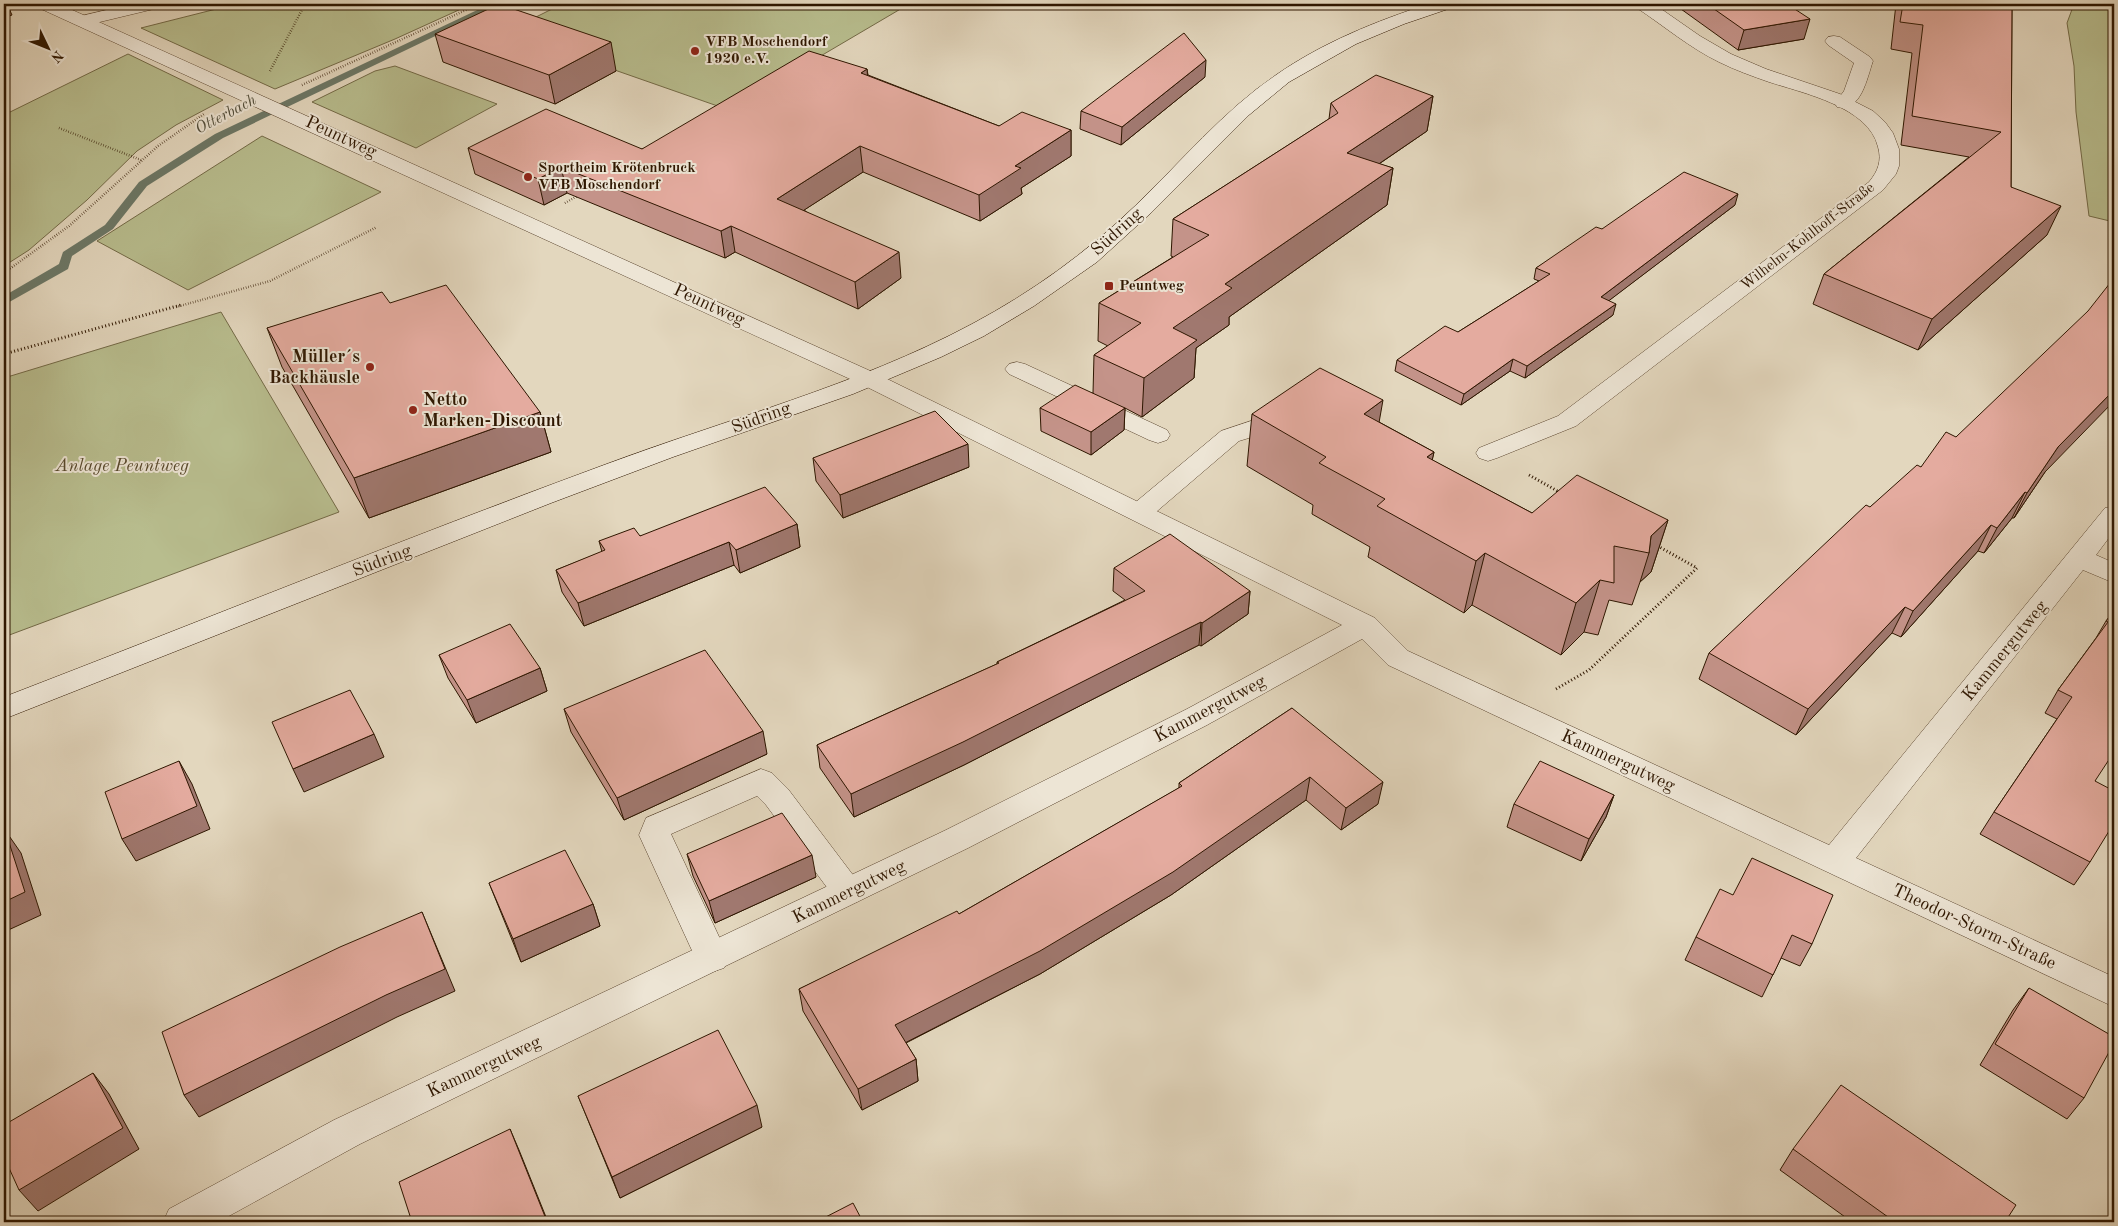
<svg xmlns="http://www.w3.org/2000/svg" width="2118" height="1226" font-family="'Old Standard TT',serif">
  <rect width="100%" height="100%" fill="#e3d7be"/>
  <filter id="stains"><feTurbulence type="fractalNoise" baseFrequency=".004" numOctaves="4"/><feColorMatrix values="0 0 0 0 .2 0 0 0 0 .09 0 0 0 0 .02 0 0 0 .5 -.17"/></filter>
  <radialGradient id="worn" r=".72"><stop offset=".6" stop-color="#630" stop-opacity="0"/><stop offset="1" stop-color="#630" stop-opacity=".3"/></radialGradient>
  <g fill="#b8bd8e" stroke="#736a47">
    <path d="M236 4H472L395 39 275 89 141 28Z"/>
    <path d="M562 4H909L729 110 506 32Z"/>
    <path d="M2074 4H2091L2114 8V222L2089 216 2076 112 2074 66 2067 23Z"/>
    <path d="M128 54 223 100 176 125 137 151 87 200 29 250 4 266V115Z"/>
    <path d="M395 66 497 104 416 148 312 102 375 71Z"/>
    <path d="M262 136 381 192 188 290 97 241Z"/>
    <path d="M221 312 339 512 4 637V378Z"/>
  </g>
  <g fill="none" stroke-linecap="round" stroke-linejoin="round">
    <path fill="#6c7867" fill-rule="evenodd" d="M490 4H502L223 138 147 186 113 229 72 256 68 269 4 305V296L59 264 63 252 105 225 139 182 215 134Z"/>
    <defs>
      <g id="lane">
        <path d="M132 4H161L158 8 83 26 77 25 74 21 77 17Z"/>
        <path d="M1834 36 1840 37 1870 57 1873 61C1867 78 1861 113 1837 107L1835 103 1844 91 1854 63 1828 45 1825 41 1828 37Z"/>
        <path d="M1017 362 1025 364 1167 430 1170 435 1167 440 1158 443 1149 440 1009 374 1005 369 1009 364Z"/>
        <path d="M1251 421 1276 427 1279 432 1276 437 1267 440 1252 437 1239 441 1149 518 1140 520 1131 518 1127 512 1131 506 1221 431Z"/>
        <path d="M761 769 772 773 788 789 859 883 864 892 859 901 848 905 837 901 766 805 757 796 671 834 729 958 724 968 712 972 700 968 639 835 646 818Z"/>
      </g>
      <g id="street">
        <path d="M36 4H59L877 374 1375 618 1408 651 1829 845 2105 508 2114 506V531L2096 555 2114 563V583L2083 570 1856 858 2114 977V1007L1388 665 1362 639 1207 725 968 848 360 1144 218 1222H163L169 1209 334 1120 946 830 1187 709 1342 625 861 384 39 8Z"/>
        <path d="M1635 4H1654L1700 36 1731 54 1766 69 1840 94 1873 111 1885 122 1893 133 1899 149V166L1896 174 1883 190 1576 426 1497 458 1488 461 1479 458 1476 453 1479 448 1558 416 1869 182C1878 171 1882 161 1878 147 1869 107 1803 93 1769 82 1752 76 1735 70 1719 62 1690 48 1664 26 1637 8Z"/>
      </g>
      <path id="secondary" d="M1429 4H1454L1451 8 1404 24 1356 44 1289 82 1249 115 1152 212 1097 262 1034 306 984 336 941 357 853 394 673 457 551 503 4 719V697C204 620 403 539 604 465 727 419 856 386 972 324 1032 292 1086 253 1135 206 1181 162 1223 111 1276 75 1322 43 1376 21 1429 4Z"/>
    </defs>
    <use href="#lane" stroke="#5b4630" stroke-width="1"/>
    <use href="#street" stroke="#5b4630" stroke-width="1"/>
    <use href="#secondary" stroke="#2e1600" stroke-width="1"/>
    <g stroke="#2e1600" stroke-width="2.5" stroke-dasharray="0.5 2" stroke-linecap="butt">
      <path d="M270 71 305 4"/>
      <path d="M302 85 479 4"/>
      <path d="M59 128 141 160"/>
      <path d="M565 203 579 195"/>
      <path d="M4 273 69 226 158 146 204 114"/>
      <path d="M176 307 270 281 377 227"/>
    </g>
    <g stroke="#2e1600" stroke-width="3" stroke-dasharray="1 2.5" stroke-linecap="butt">
      <path d="M4 354 181 305"/>
      <path d="M1529 475 1561 493"/>
      <path d="M1556 689 1589 670 1697 568 1656 545"/>
    </g>
    <use href="#lane" fill="#ede5d5" fill-rule="evenodd"/>
    <use href="#street" fill="#ede5d5" fill-rule="evenodd"/>
    <use href="#secondary" fill="#ede5d5" fill-rule="evenodd"/>
  </g>
  <g fill="#c49389" stroke="#2e1600">
    <path d="M1010 4H1036L1027 9Z"/>
    <path d="M1674 4H1787L1804 39 1738 50Z"/>
    <path d="M1896 4H2012L2011 187 2047 235 1918 350 1813 304 1824 274 1969 157 1901 145 1912 53 1891 49Z"/>
    <path d="M435 34 616 71 555 104 443 62Z"/>
    <path d="M867 69 868 75 999 126 1071 130V156L1021 188 1022 194 980 221 863 172 804 210 901 278 858 309 735 252 725 258 567 193 544 205 475 174 468 148 642 149Z"/>
    <path d="M1205 77 1121 145 1080 129 1081 111Z"/>
    <path d="M1433 96 1427 131 1379 164 1393 168 1387 205 1229 317V325L1196 348 1194 378 1142 417 1125 408 1124 430 1091 455 1041 431 1040 408 1093 393 1094 355 1108 346 1098 341 1099 303 1173 257 1171 256 1173 219 1329 119 1331 103Z"/>
    <path d="M1735 205 1608 301 1613 315 1525 378 1510 371 1461 405 1395 371 1397 360 1458 332 1539 281 1534 279 1536 268 1602 229Z"/>
    <path d="M390 303 540 412 551 452 369 518 282 367 267 328Z"/>
    <path d="M1252 414 1379 422 1434 452 1432 460 1532 513 1668 520 1651 572 1640 582 1632 605 1609 600 1598 635 1584 632 1561 655 1472 605 1464 613 1368 557 1370 547 1312 514 1313 505 1247 466Z"/>
    <path d="M1956 437 2045 472 2014 518H2012L1984 553 1978 551 1901 637 1892 633 1796 735 1699 679 1709 653 1870 507 1921 467Z"/>
    <path d="M813 458 969 467 843 518 816 481Z"/>
    <path d="M797 524 800 547 740 573 734 565 584 626 562 592 556 570 602 552 599 541 640 536Z"/>
    <path d="M1114 568 1250 591 1248 614 1201 646 1199 645 964 765 854 817 820 768 817 745 997 664V662L1125 600 1113 591Z"/>
    <path d="M2114 611 2095 781 2090 862 2074 885 1980 834 1994 812 2057 719 2045 713 2058 690 2096 638 2106 621Z"/>
    <path d="M439 655 540 668 547 691 476 723 448 678Z"/>
    <path d="M1292 708 1378 804 1341 830 1306 800 1171 895 1040 974 906 1043 916 1059 918 1081 862 1110 803 1011 799 989 959 914 1179 788V783Z"/>
    <path d="M564 709 767 754 624 820 571 732Z"/>
    <path d="M1614 795 1606 817 1581 861 1507 827 1514 804Z"/>
    <path d="M687 854 816 877 715 923 693 876Z"/>
    <path d="M489 883 593 904 600 926 521 962Z"/>
    <path d="M1733 895 1812 944 1800 966 1781 958 1762 997 1685 960 1696 937Z"/>
    <path d="M2029 988 2084 1098 2067 1119 1980 1065 2013 1010Z"/>
    <path d="M578 1096 762 1127 620 1198Z"/>
    <path d="M1793 1149 2005 1222H1852L1780 1170Z"/>
  </g>
  <g fill="#a0786f" stroke="#2e1600">
    <path d="M4 4H7L12 15 4 18Z"/>
    <path d="M1027 4H1036L1027 9Z"/>
    <path d="M1810 19 1804 39 1738 50 1744 30Z"/>
    <path d="M611 42 616 71 555 104 549 75Z"/>
    <path d="M1206 60 1205 77 1121 145 1122 127Z"/>
    <path d="M867 69 869 94 861 73Z"/>
    <path d="M1433 96 1427 131 1342 189 1347 153Z"/>
    <path d="M1071 130V156L1021 188 1022 194 980 221 979 195 1015 166Z"/>
    <path d="M860 146 863 172 781 225 777 199Z"/>
    <path d="M561 167 567 193 544 205 538 179Z"/>
    <path d="M1393 168 1387 205 1229 317V325L1196 348 1194 378 1142 417 1144 378 1173 328 1225 284Z"/>
    <path d="M1738 194 1735 205 1598 309 1601 297Z"/>
    <path d="M2061 206 2047 235 1918 350 1932 319Z"/>
    <path d="M731 226 735 252 725 258 721 231Z"/>
    <path d="M899 252 901 278 858 309 855 282Z"/>
    <path d="M1616 304 1613 315 1525 378 1527 366Z"/>
    <path d="M1513 359 1510 371 1461 405 1464 394Z"/>
    <path d="M2114 390V401L2045 472 2014 518 2027 493 2058 447Z"/>
    <path d="M1383 400 1374 451 1364 414Z"/>
    <path d="M1125 408 1124 430 1091 455V432Z"/>
    <path d="M540 412 551 452 369 518 354 478Z"/>
    <path d="M968 444 969 467 843 518 840 495Z"/>
    <path d="M1434 452 1423 503 1427 457Z"/>
    <path d="M2025 492 2012 518 1984 553 1997 528Z"/>
    <path d="M1668 520 1651 572 1640 582 1649 553 1651 536Z"/>
    <path d="M797 524 800 547 740 573 736 550Z"/>
    <path d="M1991 525 1978 551 1901 637 1913 611Z"/>
    <path d="M729 542 734 565 584 626 578 603Z"/>
    <path d="M1485 553 1472 605 1464 613 1476 561Z"/>
    <path d="M1600 580 1584 632 1561 655 1576 603Z"/>
    <path d="M1250 591 1248 614 1201 646 1202 623Z"/>
    <path d="M1905 607 1892 633 1796 735 1808 709Z"/>
    <path d="M1201 622 1199 645 964 765 854 817 851 794Z"/>
    <path d="M540 668 547 691 476 723 467 700Z"/>
    <path d="M763 731 767 754 624 820 617 798Z"/>
    <path d="M374 734 384 757 304 792 293 769Z"/>
    <path d="M179 761 192 784 210 829 136 861 122 839Z"/>
    <path d="M1310 777 1306 800 1171 895 1040 974 897 1047 895 1025Z"/>
    <path d="M1383 782 1378 804 1341 830 1346 808Z"/>
    <path d="M1614 795 1606 817 1581 861 1589 839Z"/>
    <path d="M5 830 21 853 41 915 4 932Z"/>
    <path d="M812 855 816 877 715 923 709 901Z"/>
    <path d="M593 904 600 926 521 962 513 939Z"/>
    <path d="M422 912 455 991 397 1017 199 1117 184 1095Z"/>
    <path d="M916 1059 918 1081 862 1110 858 1089Z"/>
    <path d="M93 1073 109 1094 139 1149 38 1211 19 1190Z"/>
    <path d="M757 1105 762 1127 620 1198 612 1177Z"/>
    <path d="M510 1129 519 1150 548 1222H538Z"/>
  </g>
  <g fill="#e4ab9f" stroke="#2e1600">
    <path d="M499 4 611 42 549 75 435 34Z"/>
    <path d="M1707 4H1787L1810 19 1744 30Z"/>
    <path d="M1903 4H2012L2011 187 2061 206 1932 319 1824 274 2001 132 1912 116 1923 25 1900 22Z"/>
    <path d="M1184 33 1206 60 1122 127 1081 111Z"/>
    <path d="M809 51 867 69 861 73 999 126 1022 112 1071 130 1015 166 1021 168 979 195 860 146 777 199 899 252 855 282 731 226 721 231 561 167 538 179 468 148 546 109 642 149Z"/>
    <path d="M1376 75 1433 96 1347 153 1393 168 1225 284 1232 288 1173 328 1197 340 1144 378 1094 355 1141 323 1099 303 1209 235 1173 219 1338 113 1331 103Z"/>
    <path d="M1684 172 1738 194 1601 297 1616 304 1527 366 1513 359 1464 394 1397 360 1445 326 1458 332 1550 274 1536 268 1596 227 1602 229Z"/>
    <path d="M2114 278V390L2058 447 2027 493 2025 492 1997 528 1991 525 1913 611 1905 607 1808 709 1709 653 1866 505 1870 507 1917 465 1921 467 1946 432 1956 437 2088 311Z"/>
    <path d="M446 285 540 412 354 478 267 328 382 292 390 303Z"/>
    <path d="M1320 368 1383 400 1364 414 1434 452 1427 457 1532 513 1577 475 1668 520 1651 536 1649 553 1614 546V583L1600 580 1576 603 1485 553 1476 561 1377 506 1385 499 1319 463 1326 457 1252 414Z"/>
    <path d="M1075 385 1125 408 1091 432 1040 408Z"/>
    <path d="M935 411 968 444 840 495 813 458Z"/>
    <path d="M765 487 797 524 736 550 729 542 578 603 556 570 605 550 599 541 634 528 640 536Z"/>
    <path d="M1170 534 1250 591 1202 623 1201 622 963 742 851 794 817 745 999 663 997 662 1145 591 1114 568Z"/>
    <path d="M2114 611V752L2095 781 2114 791V823L2090 862 1994 812 2072 697 2058 690 2108 622 2106 621Z"/>
    <path d="M510 624 540 668 467 700 439 655Z"/>
    <path d="M705 650 763 731 617 798 564 709Z"/>
    <path d="M350 690 374 734 293 769 272 722Z"/>
    <path d="M1292 708 1383 782 1346 808 1310 777 1173 872 1040 951 895 1025 916 1059 858 1089 799 989 957 911 959 914 1182 786 1179 783Z"/>
    <path d="M179 761 197 806 122 839 105 792Z"/>
    <path d="M1540 761 1614 795 1589 839 1514 804Z"/>
    <path d="M782 813 812 855 709 901 687 854Z"/>
    <path d="M4 830H5L25 892 4 902Z"/>
    <path d="M565 850 593 904 513 939 489 883Z"/>
    <path d="M1752 858 1833 895 1812 944 1792 935 1773 975 1696 937 1720 889 1733 895Z"/>
    <path d="M422 912 445 969 386 995 184 1095 162 1032 340 947Z"/>
    <path d="M2029 988 2114 1037V1043L2084 1098 1995 1044Z"/>
    <path d="M718 1030 757 1105 612 1177 578 1096Z"/>
    <path d="M93 1073 123 1128 19 1190 4 1157V1125Z"/>
    <path d="M1841 1085 2016 1205 2005 1222H1895L1793 1149Z"/>
    <path d="M510 1129 546 1219 538 1222H412L399 1182Z"/>
    <path d="M853 1203 863 1222H816Z"/>
  </g>
  <g fill="#8f2418" stroke="#ede5d5" stroke-width="2">
    <circle cx="695" cy="51" r="5"/>
    <circle cx="528" cy="177" r="5"/>
    <rect x="1104" y="281" width="10" height="10" rx="2.5"/>
    <circle cx="370" cy="367" r="5"/>
    <circle cx="413" cy="410" r="5"/>
  </g>
  <g text-anchor="middle" dominant-baseline="central" stroke-width="4" stroke-linejoin="round" paint-order="stroke">
    <g font-size="15" font-weight="bold" fill="#2e1600" stroke="#ede5d5" text-anchor="start">
      <text x="705" y="42">VFB Moschendorf<tspan x="705" dy="17">1920 e.V.</tspan></text>
      <text x="538" y="168">Sportheim Krötenbruck<tspan x="538" dy="17">VFB Moschendorf</tspan></text>
      <text x="1119" y="286">Peuntweg</text>
    </g>
    <g font-size="15" fill="#2e1600" stroke="#ede5d5">
      <text transform="translate(1808 237) rotate(-38)">Wilhelm-Kohlhoff-Straße</text>
    </g>
    <g font-size="16" font-style="italic" fill="#524f3c" stroke="#ede5d5">
      <text transform="translate(226 115) rotate(-28)">Otterbach</text>
    </g>
    <g font-size="18" fill="#2e1600" stroke="#ede5d5">
      <text transform="translate(341 137) rotate(25)">Peuntweg</text>
      <text transform="translate(1117 232) rotate(-42)">Südring</text>
      <text transform="translate(709 305) rotate(25)">Peuntweg</text>
      <text transform="translate(761 418) rotate(-20)">Südring</text>
      <text transform="translate(382 561) rotate(-21)">Südring</text>
      <text transform="translate(2005 651) rotate(-51)">Kammergutweg</text>
      <text transform="translate(1210 709) rotate(-28)">Kammergutweg</text>
      <text transform="translate(1618 761) rotate(25)">Kammergutweg</text>
      <text transform="translate(849 892) rotate(-26)">Kammergutweg</text>
      <text transform="translate(1974 927) rotate(25)">Theodor-Storm-Straße</text>
      <text transform="translate(484 1067) rotate(-25)">Kammergutweg</text>
    </g>
    <g font-size="18" font-weight="bold" fill="#2e1600" stroke="#ede5d5" text-anchor="end">
      <text x="360" y="357">Müller´s<tspan x="360" dy="21">Backhäusle</tspan></text>
      <text x="423" y="400" text-anchor="start">Netto<tspan x="423" dy="21">Marken-Discount</tspan></text>
    </g>
    <g font-size="18" font-style="italic" fill="#57482b" stroke="#ede5d5">
      <text x="122" y="466">Anlage Peuntweg</text>
    </g>
  </g>
  <rect width="2118" height="1226" fill="none" stroke="#e3d7be" stroke-width="20"/>
  <rect x="5" y="5" width="2108" height="1216" fill="none" stroke="#2e1600" stroke-width="2.5"/>
  <rect x="10" y="10" width="2098" height="1206" fill="none" stroke="#2e1600"/>
  <g transform="translate(48 48) rotate(133)" stroke="#ede5d5" stroke-width="4" paint-order="stroke">
  <path d="M0-4L9 19L0 12L-9 19Z" fill="#2e1600"/>
  <text y="-8" font-size="14" font-weight="bold" text-anchor="middle" fill="#2e1600">N</text>
  </g>
  <rect width="100%" height="100%" filter="url(#stains)"/>
  <rect width="100%" height="100%" fill="url(#worn)"/>
</svg>
